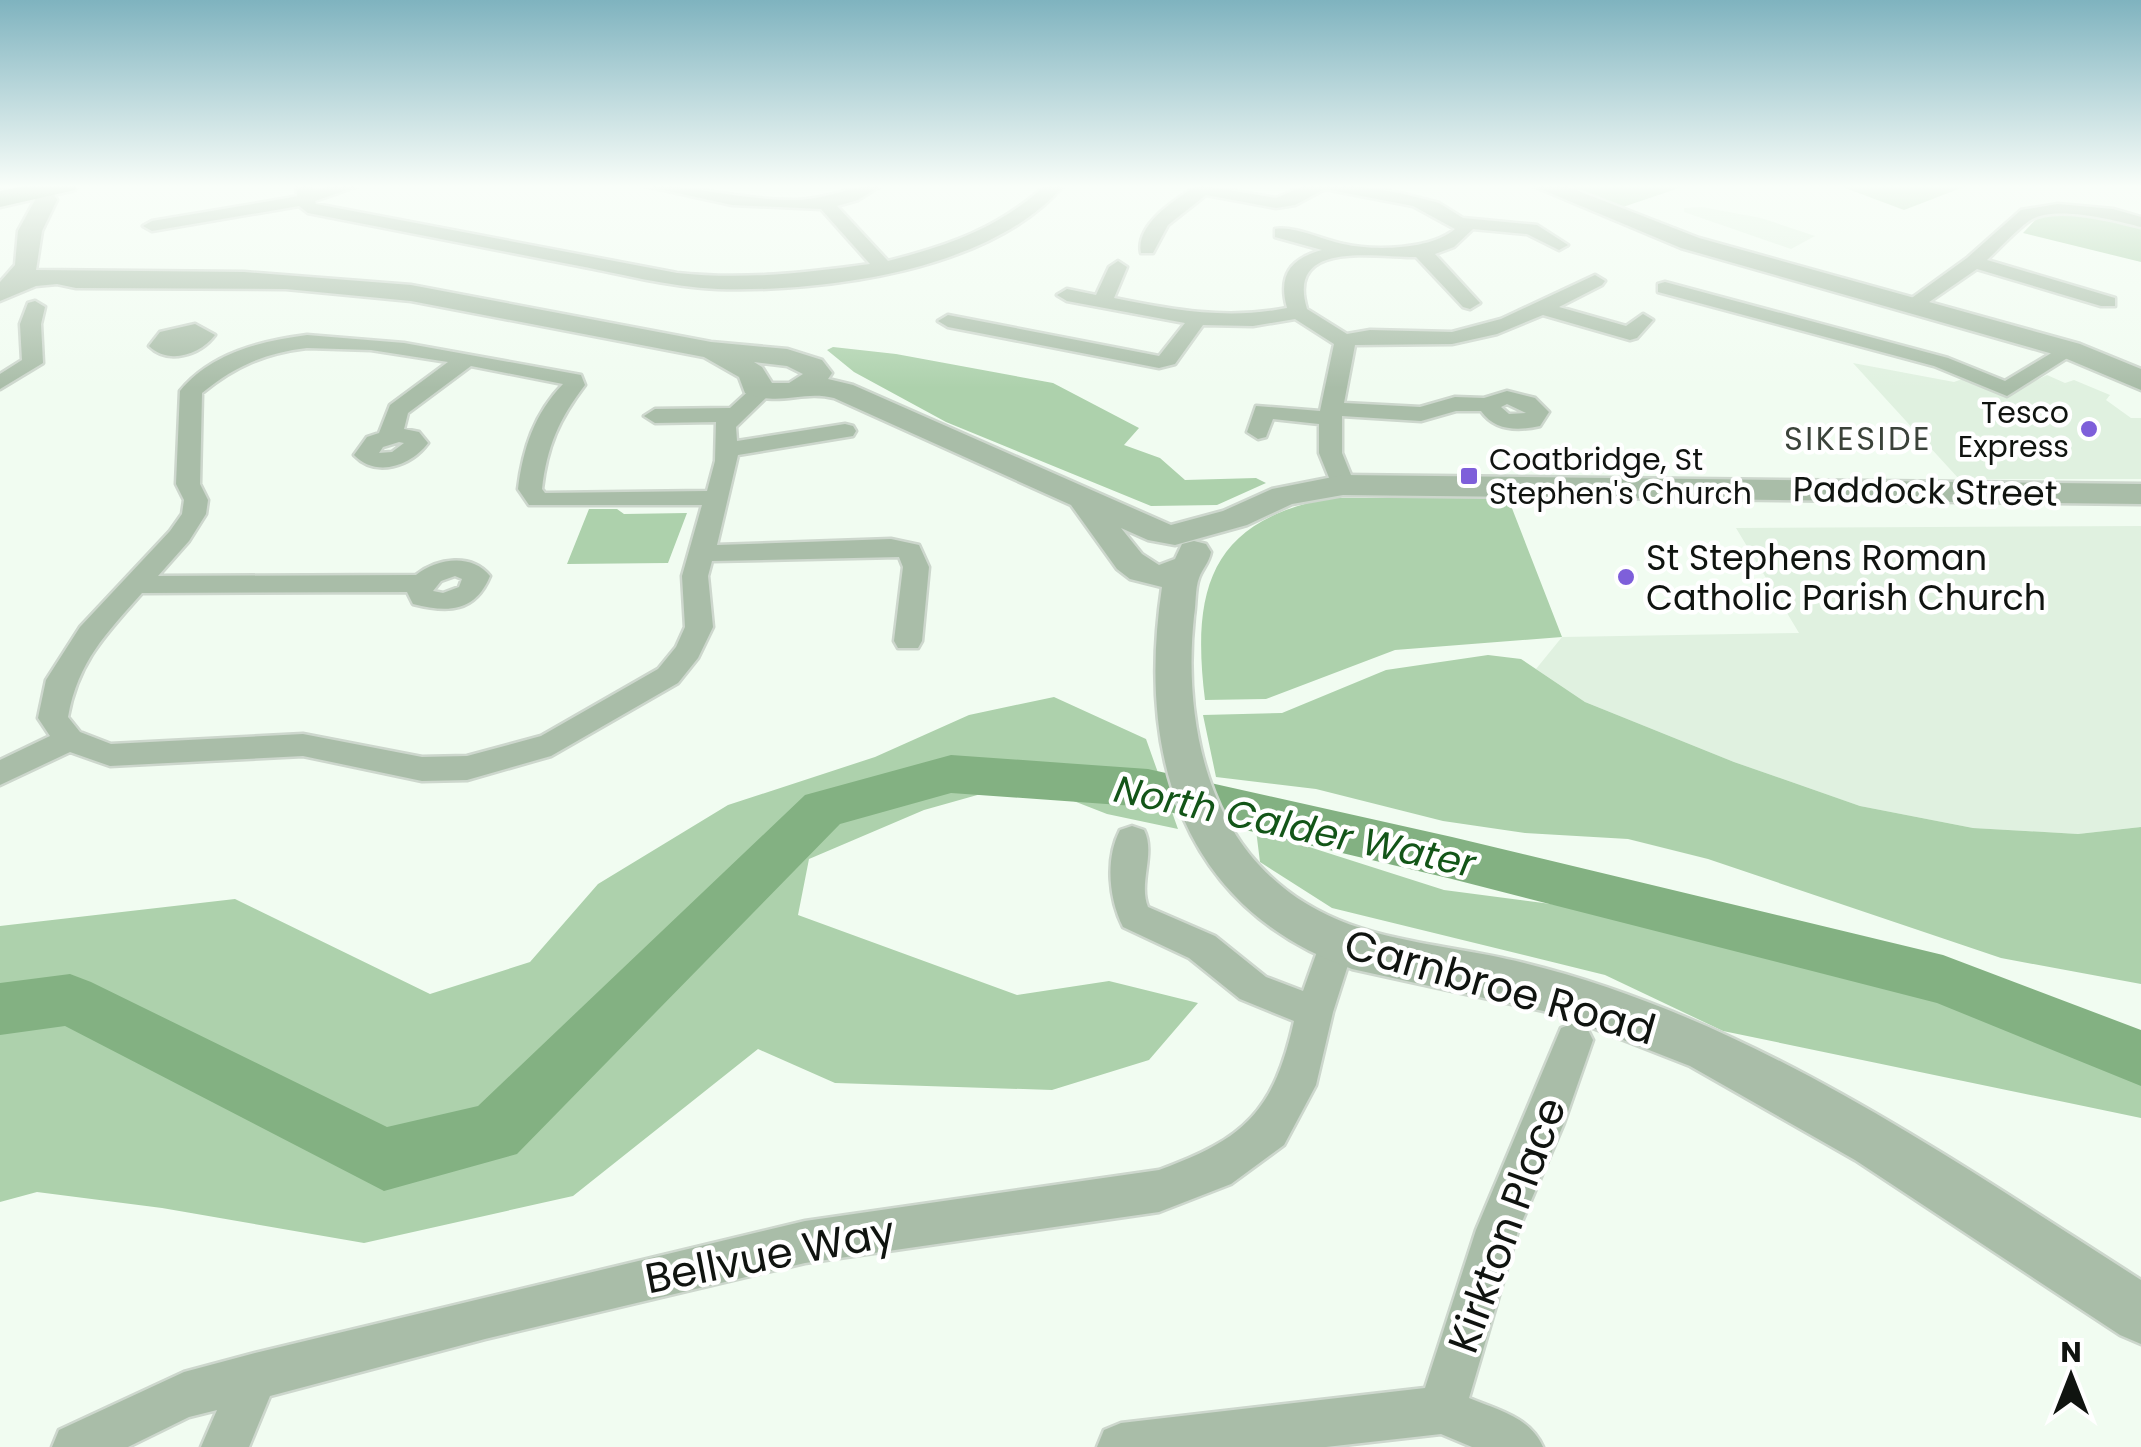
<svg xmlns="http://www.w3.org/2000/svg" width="2141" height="1447" font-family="Poppins,sans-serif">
  <rect width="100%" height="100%" fill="#f1fcf1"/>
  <g fill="#e0f1e0">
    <path d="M1702 207 1761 218 1815 236 1791 249 1684 212V208Z"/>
    <path d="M1853 363 1954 382 1968 377 2010 393 2047 375 2065 383 2074 380 2110 395 2106 400 2131 418H2141V479H1959Z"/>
    <path d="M2141 526V827L2078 834 1973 828 1860 806 1734 762 1585 702 1536 669 1562 637 1799 633 1736 528Z"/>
  </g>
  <g fill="#add1ac">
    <path d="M1565 185H1688L1620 208Z"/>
    <path d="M1837 185H1969L1904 210Z"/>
    <path d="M2063 213 2112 217 2141 226V262L2023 233 2038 217Z"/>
    <path d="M833 347 896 354 1053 383 1139 428 1124 445 1160 458 1185 480 1256 478 1266 483 1217 505 1151 506 946 422 854 372 827 350Z"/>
    <path d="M1331 498H1508L1562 637 1395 650 1266 699 1205 700C1191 588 1211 520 1331 498Z"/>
    <path d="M589 509H617L624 514 687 513 668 563 567 564Z"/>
    <path d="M1488 655 1521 659 1585 702 1734 762 1860 806 1973 828 2078 834 2141 827V984L2001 958 1708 859 1628 839 1525 833 1443 821 1316 789 1216 777 1203 715 1282 713 1386 670Z"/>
    <path d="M1054 697 1146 739 1178 829 1107 814 1048 791 988 792 924 810 809 859 798 915 1017 995 1109 981 1198 1003 1149 1060 1052 1090 835 1083 758 1049 573 1196 364 1243 162 1208 37 1192 0 1202V926L235 899 430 994 530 962 598 884 728 805 875 757 969 715Z"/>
    <path d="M1256 830 1444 890 1597 910 1900 977 2141 1073V1118L1723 1031 1605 975 1332 908 1260 862Z"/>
  </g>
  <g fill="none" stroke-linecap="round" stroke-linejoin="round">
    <path fill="#83b182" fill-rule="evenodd" d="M951 755 1148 769 1452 837 1943 955 2141 1030V1086L1937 1003 1452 879 1148 807 951 793 840 824 517 1154 384 1191 65 1026 0 1035V983L70 974 91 982 387 1127 478 1106 805 795Z"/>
    <defs>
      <g id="minor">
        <path d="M296 185H312L313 191 334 185H361L315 201 316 204 677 273C743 280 805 273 870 264L821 209 732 205 641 185C694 185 745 201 798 200 828 199 853 185 882 185L858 200 837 206 888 261C950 245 997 229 1046 185H1064C991 271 825 292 718 289 668 287 618 273 569 264 482 247 395 230 308 213L299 206 152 231 143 226 152 221 288 198 297 196Z"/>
        <path d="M1198 185 1276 198 1306 185H1349L1400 193 1439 203 1463 218 1537 225 1568 245 1559 250 1527 234 1473 229 1454 247 1435 254 1480 303 1470 309 1463 307 1416 257C1372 257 1286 240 1307 309L1347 334 1370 330 1452 332 1501 319 1595 275 1605 281 1602 285 1559 307 1626 326 1643 314 1653 320 1637 338 1630 340 1543 315 1497 334 1452 344 1355 345 1344 403 1420 407 1455 397 1484 398 1507 391 1535 398 1549 412 1540 426C1518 431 1495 431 1481 411H1456L1421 421 1342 416V453L1355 485 1343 492 1334 490 1319 453V424L1273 419 1266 437 1258 439 1247 432 1256 406 1320 411 1334 344 1295 319 1253 326 1203 325 1175 364 1159 368 948 327 938 321 948 315 1159 356 1185 323 1067 301 1057 295 1067 289 1096 295 1109 267 1118 261 1127 267 1114 298C1172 310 1228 320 1287 308 1278 275 1290 259 1322 250L1275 237V229C1296 226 1322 240 1343 244 1374 251 1431 250 1455 229L1413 206 1325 189 1295 205 1276 208 1206 195 1168 225 1153 253H1141C1135 224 1176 199 1198 185ZM1507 404 1526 413 1509 414 1501 407Z"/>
        <path d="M2058 204 2113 209 2141 217V227C2114 220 2053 204 2029 221 2014 232 2001 247 1987 260L2115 298V306H2101L1977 269 1919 309H1905L1902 305 1967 258 2021 210Z"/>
        <path d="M1665 282 1948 358 2005 381 2063 346 2070 344 2080 350 2007 396 1934 366 1658 292V284Z"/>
        <path d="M35 301 45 307 41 324 43 363 0 389V374L22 360 20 324 28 303Z"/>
        <path d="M195 324 215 335C200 355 168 365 149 346L160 332Z"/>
        <path d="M307 335 404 343 581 375 585 385C559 419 547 446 542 489L545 493 707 491 715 461 716 422 655 423 644 416 655 409 730 408 754 386 762 384 773 391 736 427 737 441 845 424 853 426 856 431 853 436 738 455 717 545 891 539 919 545 929 567 922 641 918 648H898L894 641 903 567 899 557 712 561 708 576 713 627 698 658 678 683 551 756 467 780 422 781 303 756 110 766 70 752 0 785V760L50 736 38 718 46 680 80 627 170 531 182 514 184 500 176 484 180 391C211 353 261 341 307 335ZM307 348 371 350 448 362 390 405 379 433 367 437 354 455C376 478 411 466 428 443L419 432 404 429 408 413 471 366 563 384C534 414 523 449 518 489L529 505H702L682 576 685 627 676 647 658 669 541 736 467 756 422 757 303 734 111 744 80 732 68 717C78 661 106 634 142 593L407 592 413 604C449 613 475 612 490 576 472 553 437 558 416 575L158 576 189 541 206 514 208 500 200 484 202 393C235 366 265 353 307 348ZM399 442 404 443 392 452 379 453 383 447ZM455 576 462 579 459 587 443 593 433 591 441 581Z"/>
        <path d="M1132 826 1144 830C1156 853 1138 883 1148 907L1215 936 1266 977 1303 991 1324 932 1337 928 1350 932 1355 943 1333 1012 1316 1085 1284 1145 1231 1184 1159 1212 805 1263 485 1339 270 1396 249 1447H201L217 1410 189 1417 128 1447H52L59 1430 184 1372 255 1353 805 1221 1159 1170C1245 1139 1274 1111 1294 1021L1240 999 1189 958 1123 927C1109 899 1105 859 1120 830Z"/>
        <path d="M1574 1023 1587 1028 1593 1040 1564 1123 1518 1231 1469 1398C1498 1410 1530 1417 1543 1447H1472L1441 1434 1326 1447H1097L1104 1430 1121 1423 1425 1388 1476 1230 1561 1028Z"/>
      </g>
      <g id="tertiary">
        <path d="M1531 185H1563L1699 238 2080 344 2141 369V390L2060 356 1681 248Z"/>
        <path d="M43 186 51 188 57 200 42 231 36 270 244 272 411 285 711 342 787 349 822 360 832 373 828 379 853 385 1171 525 1223 511 1272 489 1343 475 2141 484V504L1343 495 1292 504 1247 525 1175 545 1148 540 1121 528 1142 554 1159 565 1175 559 1182 544 1194 541 1206 544 1211 552C1209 563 1202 569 1199 578 1195 588 1196 605 1194 616 1185 700 1199 800 1259 865 1332 944 1428 939 1524 963 1752 1019 1945 1155 2141 1280V1344L2120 1335 1855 1160 1690 1066 1557 1014 1352 969C1180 908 1137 754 1162 587L1130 579 1117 569 1071 505 834 398C801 390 782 407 745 393L739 377 704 357 411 301 286 289 76 288 57 284 36 286 0 301V282L15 265 18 231 35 200 32 193ZM754 362 787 366 803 374 789 383H772L762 367Z"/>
      </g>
      <path id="secondary" d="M29 185H78L75 190 0 207V191Z"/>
    </defs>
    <use href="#minor" stroke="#cdd7cd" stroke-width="5"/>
    <use href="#tertiary" stroke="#cdd7cd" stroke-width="5"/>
    <use href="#secondary" stroke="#cdd7cd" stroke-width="5"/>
    <use href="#minor" fill="#a9bda8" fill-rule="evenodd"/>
    <use href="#tertiary" fill="#a9bda8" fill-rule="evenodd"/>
    <use href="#secondary" fill="#82a081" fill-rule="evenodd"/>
  </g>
  <linearGradient id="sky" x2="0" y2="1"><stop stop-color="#7fb3bf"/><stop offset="0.48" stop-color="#f9fef9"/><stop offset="1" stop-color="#f9fef9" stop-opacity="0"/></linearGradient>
  <rect width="2141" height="388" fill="url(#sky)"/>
  <g fill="#7e5fda" stroke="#fff" stroke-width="4">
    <circle cx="2089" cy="429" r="10"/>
    <rect x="1459" y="466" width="20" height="20" rx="5"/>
    <circle cx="1626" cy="577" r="10"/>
  </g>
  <g text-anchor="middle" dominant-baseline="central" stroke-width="9" stroke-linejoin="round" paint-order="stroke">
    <g font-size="30" fill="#101410" stroke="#fff" text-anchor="end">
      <text x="2069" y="412">Tesco<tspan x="2069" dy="34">Express</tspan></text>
      <text x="1489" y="459" text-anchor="start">Coatbridge, St<tspan x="1489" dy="34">Stephen's Church</tspan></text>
    </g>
    <g font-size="32" letter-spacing="2.5" fill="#3b433a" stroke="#fff">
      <text x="1858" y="438">SIKESIDE</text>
    </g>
    <g font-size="35" fill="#101410" stroke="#fff">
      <text transform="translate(1925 491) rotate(1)">Paddock Street</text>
    </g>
    <g font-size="35" fill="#101410" stroke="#fff" text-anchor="start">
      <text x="1646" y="557">St Stephens Roman<tspan x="1646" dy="40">Catholic Parish Church</tspan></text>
    </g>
    <g font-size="38" font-style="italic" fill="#135518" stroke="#fff">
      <text transform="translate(1295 826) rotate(12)">North Calder Water</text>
    </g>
    <g font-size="42" fill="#101410" stroke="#fff">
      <text transform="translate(1500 987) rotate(16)">Carnbroe Road</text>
      <text transform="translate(1507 1225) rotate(-70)">Kirkton Place</text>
      <text transform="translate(770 1255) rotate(-11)">Bellvue Way</text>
    </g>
  </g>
  <g transform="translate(2071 1377)" stroke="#ffffff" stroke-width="8" paint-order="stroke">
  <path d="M0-8L18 38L0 25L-18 38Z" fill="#101410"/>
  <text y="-15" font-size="28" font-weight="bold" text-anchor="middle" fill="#101410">N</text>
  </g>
</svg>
